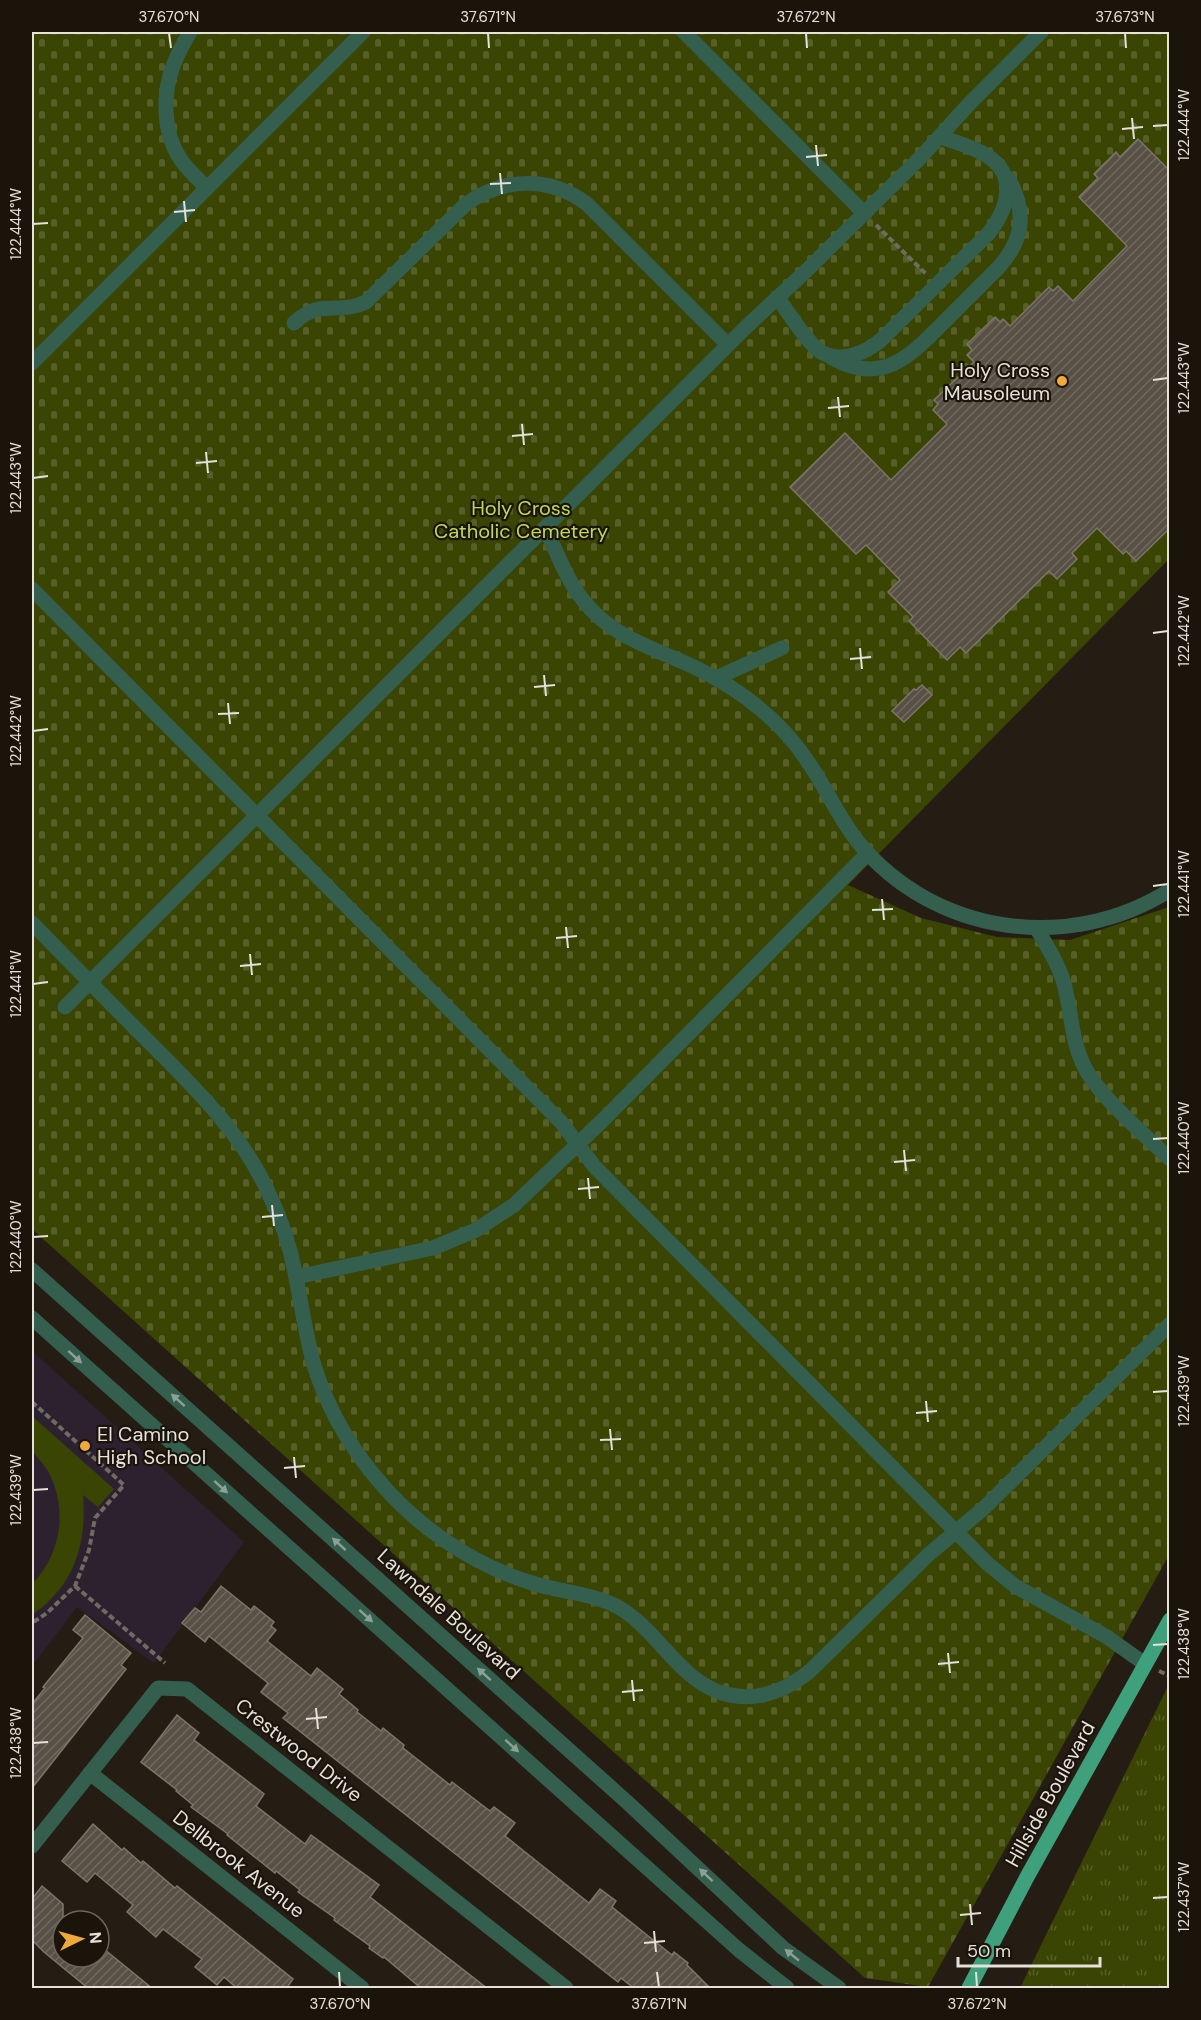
<svg xmlns="http://www.w3.org/2000/svg" width="1201" height="2020" font-family="'DM Sans',sans-serif">
  <defs>
    <pattern id="grass-tufts" width="24" height="20" patternUnits="userSpaceOnUse" patternTransform="scale(1.5)"><rect width="24" height="20" fill="#3a4403"/><path d="M3 7l-1-3M5 7V3M7 7l1-3M15 17l-1-3M17 17v-4M19 17l1-3" fill="none" stroke="#565f27"/></pattern>
    <pattern id="cemetery-stones" width="16" height="16" patternUnits="userSpaceOnUse" patternTransform="scale(1.5)"><rect width="16" height="16" fill="#3a4403"/><path d="M2 7V4a2 2 0 0 1 4 0v3zM10 15v-3a2 2 0 0 1 4 0v3z" fill="#565f27"/></pattern>
    <pattern id="building-hatch" width="6" height="6" patternUnits="userSpaceOnUse" patternTransform="scale(1.5)"><rect width="6" height="6" fill="#585045"/><path d="M-1 1l2-2M0 6l6-6M5 7l2-2" fill="none" stroke="#70695f"/></pattern>
  </defs>
  <rect width="100%" height="100%" fill="#251d14"/>
  <path fill="#2d212f" d="M32 1351 244 1542 154 1663 77 1607 32 1666Z"/>
  <path fill="url(#grass-tufts)" d="M1169 1684V1988H1020Z"/>
  <path fill="url(#cemetery-stones)" d="M32 32H1169V559L848 885 921 918 997 937 1070 940 1169 907V1555L928 1987 865 1978 32 1229Z"/>
  <path fill="#3a4403" d="M32 1416 114 1489 98 1507 83 1495C87 1545 74 1586 32 1615V1584C62 1554 68 1508 48 1471 44 1464 33 1454 32 1449 29 1440 31 1425 32 1416Z"/>
  <g fill="url(#building-hatch)" stroke="#7e756a" stroke-width="1.5">
    <path d="M1138 139 1170 171V528L1136 561 1126 551 1123 554 1097 528 1072 553 1077 559 1057 579 1049 571 966 653 960 647 947 660 909 621 913 617 888 592 900 580 866 545 856 554 790 487 845 433 891 480 947 424 933 410 938 404 934 400 974 362 967 355 972 350 967 344 995 317 1000 322 1003 319 1010 326 1049 287 1053 291 1058 286 1073 301 1127 246 1079 197 1098 178 1094 174 1116 152 1120 157Z"/>
    <path d="M922 685 932 695 904 722 892 711 914 689 916 690Z"/>
    <path d="M221 1586 251 1610 254 1606 274 1622 271 1626 276 1630 267 1641 311 1676 317 1668 343 1689 339 1694 358 1710 357 1712 381 1731 383 1728 404 1745 403 1748 450 1785 452 1782 490 1811 494 1807 515 1823 505 1836 589 1903 600 1889 616 1901 612 1907 672 1955 674 1952 688 1963 687 1965 711 1989H635L621 1978 618 1982 283 1718 288 1713 261 1692 268 1683 209 1636 205 1642 182 1623 195 1608 201 1612Z"/>
    <path d="M85 1615 131 1653 121 1665 126 1669 32 1788V1704L45 1688 43 1687 83 1638 73 1630Z"/>
    <path d="M177 1715 199 1733 194 1740 264 1794 256 1806 305 1844 311 1835 379 1885 370 1897 488 1989H422L384 1957 383 1958 369 1948 370 1946 334 1920 335 1918 298 1892 300 1890 276 1871 275 1873 227 1835 228 1834 191 1807 193 1805 176 1791 177 1790 141 1762Z"/>
    <path d="M93 1824 122 1850 124 1848 141 1863 143 1861 175 1888 177 1886 293 1979 286 1989H238L224 1977 217 1985 195 1967 202 1959 163 1929 156 1937 127 1912 133 1905 95 1873 87 1882 62 1861Z"/>
    <path d="M42 1886 63 1904V1957H99V1945L153 1989H89L44 1952 32 1940V1899Z"/>
  </g>
  <g fill="none" stroke-linecap="round" stroke-linejoin="round">
    <g stroke="#716a61" stroke-width="4" stroke-dasharray="6 3" stroke-linecap="butt">
      <path d="M876 225 926 274"/>
      <path d="M32 1402 124 1485 95 1518 89 1550 75 1586 47 1613 32 1623"/>
      <path d="M75 1586 165 1663"/>
      <path d="M1159 1671 1170 1676"/>
    </g>
    <g stroke="#345f4e" stroke-width="15">
      <path d="M190 32C185 41 179 51 175 61 162 91 162 132 181 160 188 170 198 179 207 188"/>
      <path d="M684 32 865 214"/>
      <path d="M778 298C787 311 810 347 823 353 843 363 867 352 881 340L989 233C999 220 1006 207 1007 191 1008 155 967 146 940 137"/>
      <path d="M294 323C321 297 338 316 366 302L466 204C504 177 549 176 587 204L728 345"/>
      <path d="M832 358C884 387 912 354 947 319 964 302 982 284 999 267 1024 239 1027 211 1008 178"/>
      <path d="M32 363 363 32"/>
      <path d="M545 528C557 552 566 579 583 600 611 637 654 648 694 667 717 678 739 691 759 708 779 724 796 743 810 765 827 790 839 818 858 842 934 935 1069 954 1170 890"/>
      <path d="M32 589 561 1122 594 1166 988 1564 1015 1586 1107 1637 1145 1664"/>
      <path d="M716 678 782 648"/>
      <path d="M32 923C70 962 109 1002 148 1041 194 1087 242 1133 269 1194 282 1221 291 1249 296 1278 302 1307 306 1337 314 1365 326 1404 347 1442 373 1474 413 1524 470 1564 532 1583 560 1592 592 1593 618 1607 657 1629 678 1679 722 1693 755 1703 784 1692 810 1671L929 1554 983 1509 1170 1324"/>
      <path d="M1037 929C1048 948 1062 969 1066 992 1072 1018 1072 1043 1085 1068 1100 1097 1145 1135 1170 1159"/>
      <path d="M65 1007 746 327 804 273 920 158 970 103 1041 32"/>
      <path d="M32 1270 627 1802 783 1948 839 1988"/>
      <path d="M296 1277 433 1248 476 1230 514 1205 602 1121 868 853"/>
      <path d="M32 1318 739 1950 787 1988"/>
      <path d="M90 1773 362 1988"/>
      <path d="M32 1846 158 1688 187 1689 566 1988"/>
    </g>
    <path stroke="#3ea07c" stroke-width="15" d="M969 1988 1027 1877 1170 1620"/>
  </g>
  <defs><path id="oneway-solid" d="M-6-.8H1V-3.2L6.5 0L1 3.2V.8H-6Z" transform="scale(1.5)"/></defs>
  <g fill="#8da094">
    <use href="#oneway-solid" transform="translate(75 1357) rotate(42)"/>
    <use href="#oneway-solid" transform="translate(178 1400) rotate(-138)"/>
    <use href="#oneway-solid" transform="translate(221 1487) rotate(42)"/>
    <use href="#oneway-solid" transform="translate(339 1544) rotate(-138)"/>
    <use href="#oneway-solid" transform="translate(366 1616) rotate(42)"/>
    <use href="#oneway-solid" transform="translate(484 1674) rotate(-138)"/>
    <use href="#oneway-solid" transform="translate(512 1746) rotate(42)"/>
    <use href="#oneway-solid" transform="translate(706 1875) rotate(-137)"/>
    <use href="#oneway-solid" transform="translate(792 1955) rotate(-141)"/>
  </g>
  <path fill="none" stroke="#e6e1da" stroke-width="2" d="M169 33 171 48M488 33 489 48M806 33 807 48M1125 33 1126 48M1132 118 1134 139M1153 126 1168 125M1122 129 1143 127M816 145 818 166M806 157 827 155M500 173 502 194M490 184 511 183M184 201 186 222M174 212 195 210M33 224 48 223M1153 380 1168 378M838 397 840 417M828 408 849 406M522 424 524 445M512 436 533 434M206 452 208 473M196 463 217 461M33 478 48 476M1153 633 1168 631M860 648 862 669M850 659 871 657M544 675 546 696M534 687 555 685M228 703 230 724M218 714 239 713M33 731 48 729M1153 886 1168 884M882 899 884 920M872 910 893 909M566 927 568 948M556 938 577 936M250 954 252 975M240 966 261 964M33 984 48 982M1153 1139 1168 1138M904 1150 906 1171M894 1162 915 1160M588 1178 590 1199M578 1189 599 1187M272 1205 274 1226M262 1217 283 1215M33 1237 48 1236M1153 1392 1168 1391M926 1401 928 1422M916 1413 937 1411M610 1429 612 1450M600 1440 621 1439M294 1457 296 1478M284 1468 305 1466M33 1490 48 1489M1153 1645 1168 1644M948 1653 950 1673M938 1664 959 1662M632 1680 634 1701M622 1692 643 1690M316 1708 318 1729M306 1719 327 1717M33 1743 48 1742M1153 1898 1168 1897M970 1904 972 1925M960 1915 981 1913M654 1931 656 1952M644 1943 665 1941M339 1972 340 1987M657 1972 659 1987M976 1972 977 1987"/>
  <g fill="#eea83c" stroke="#1b140b" stroke-width="2">
    <circle cx="1062" cy="381" r="6"/>
    <circle cx="85" cy="1446" r="6"/>
  </g>
  <g text-anchor="middle" dominant-baseline="central" stroke-width="4.5" stroke-linejoin="round" paint-order="stroke">
    <g font-size="20" fill="#e6e1da" stroke="#1b140b" text-anchor="end">
      <text x="1050" y="370">Holy Cross<tspan x="1050" dy="23">Mausoleum</tspan></text>
      <text x="97" y="1434" text-anchor="start">El Camino<tspan x="97" dy="23">High School</tspan></text>
    </g>
    <g font-size="20" fill="#c0d857" stroke="#1b140b">
      <text x="521" y="508">Holy Cross<tspan x="521" dy="23">Catholic Cemetery</tspan></text>
    </g>
    <g font-size="20" fill="#e6e1da" stroke="#1b140b">
      <text transform="translate(449 1614) rotate(42)">Lawndale Boulevard</text>
      <text transform="translate(299 1750) rotate(38)">Crestwood Drive</text>
      <text transform="translate(1050 1794) rotate(-61)">Hillside Boulevard</text>
      <text transform="translate(239 1864) rotate(38)">Dellbrook Avenue</text>
    </g>
  </g>
  <rect width="1201" height="2020" fill="none" stroke="#1b140b" stroke-width="66"/>
  <g transform="translate(81 1939) rotate(85)"><circle r="28" fill="#1b140b" stroke="#6c665e" stroke-width="1.5"/>
  <path d="M0-4.5L10 22L0 15L-10 22Z" fill="#eea83c"/>
  <text y="-9" font-size="16" font-weight="bold" text-anchor="middle" fill="#e6e1da">N</text>
  </g>
  <path d="M958 1957v9h142v-9" fill="none" stroke="#e6e1da" stroke-width="3"/>
  <text x="967" y="1957" font-size="18" fill="#e6e1da" stroke="#1b140b" stroke-width="4.5" paint-order="stroke">50 m</text>
  <rect x="33" y="33" width="1135" height="1954" fill="none" stroke="#e6e1da" stroke-width="2"/>
  <g font-size="15" text-anchor="middle" fill="#e6e1da">
    <text x="169" y="22">37.670°N</text>
    <text x="488" y="22">37.671°N</text>
    <text x="806" y="22">37.672°N</text>
    <text x="1125" y="22">37.673°N</text>
    <text transform="translate(1184 125) rotate(-90)" y="5">122.444°W</text>
    <text transform="translate(16 224) rotate(-90)" y="5">122.444°W</text>
    <text transform="translate(1184 378) rotate(-90)" y="5">122.443°W</text>
    <text transform="translate(16 478) rotate(-90)" y="5">122.443°W</text>
    <text transform="translate(1184 631) rotate(-90)" y="5">122.442°W</text>
    <text transform="translate(16 731) rotate(-90)" y="5">122.442°W</text>
    <text transform="translate(1184 884) rotate(-90)" y="5">122.441°W</text>
    <text transform="translate(16 984) rotate(-90)" y="5">122.441°W</text>
    <text transform="translate(1184 1138) rotate(-90)" y="5">122.440°W</text>
    <text transform="translate(16 1237) rotate(-90)" y="5">122.440°W</text>
    <text transform="translate(1184 1391) rotate(-90)" y="5">122.439°W</text>
    <text transform="translate(16 1490) rotate(-90)" y="5">122.439°W</text>
    <text transform="translate(1184 1644) rotate(-90)" y="5">122.438°W</text>
    <text transform="translate(16 1743) rotate(-90)" y="5">122.438°W</text>
    <text transform="translate(1184 1897) rotate(-90)" y="5">122.437°W</text>
    <text x="340" y="2009">37.670°N</text>
    <text x="659" y="2009">37.671°N</text>
    <text x="977" y="2009">37.672°N</text>
  </g>
</svg>
